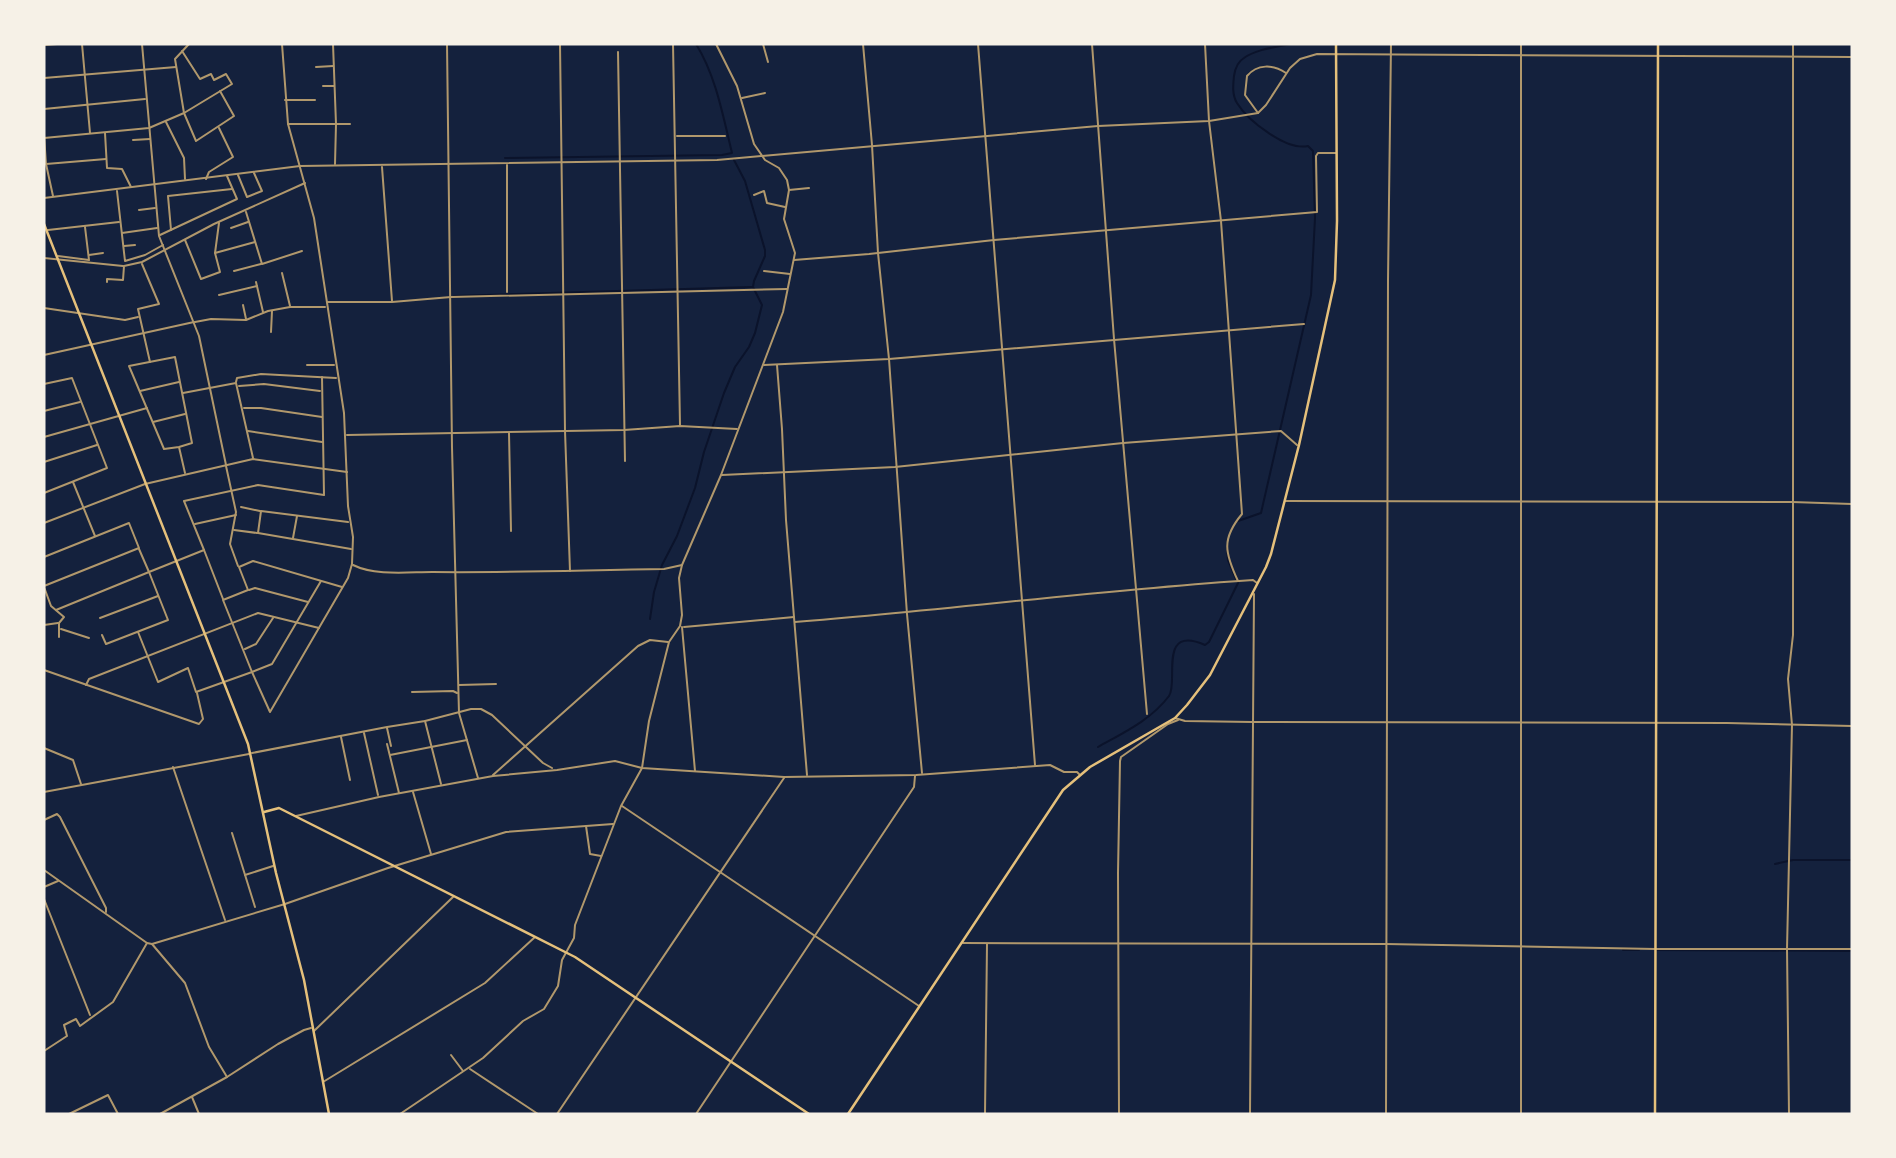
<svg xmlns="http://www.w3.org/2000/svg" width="1896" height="1158" font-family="Lora,serif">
  <rect width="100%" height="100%" fill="#14213d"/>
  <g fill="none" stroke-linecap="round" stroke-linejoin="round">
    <g stroke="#0b132b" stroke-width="2">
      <path d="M505 158 722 155 732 153C723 116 716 76 696 44"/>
      <path d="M454 296 752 287"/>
      <path d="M1238 521 1261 513 1311 295 1315 218 1313 151 1308 146C1287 151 1248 121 1237 103 1232 95 1233 85 1234 76 1235 69 1237 62 1244 58 1256 49 1277 47 1291 44"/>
      <path d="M1227 547 1228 560 1236 579"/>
      <path d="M650 619 654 592 662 565 677 536 695 488 704 452 724 393 735 367 749 347 755 333 762 305 753 287 754 281 765 256V250L745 181 734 160"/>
      <path d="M1098 747C1123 733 1151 720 1169 696 1179 683 1157 624 1205 645L1209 642 1238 583"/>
      <path d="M1775 864 1793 860H1852"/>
      <path d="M1623 950H1639"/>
      <path d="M1655 950 1852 951"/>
    </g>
    <g stroke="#b1986c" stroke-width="2">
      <path d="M82 44 90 133"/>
      <path d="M189 44 175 59 184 113 196 141 234 116 220 91"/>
      <path d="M282 44 288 124 314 218 344 413 348 506 353 537 352 564 348 578 270 712 252 672 272 664 321 581"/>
      <path d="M333 44 336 124 335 164"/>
      <path d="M447 44 452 447 459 713 478 778"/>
      <path d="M560 44 565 431 570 571"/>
      <path d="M673 44 680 425"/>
      <path d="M763 44 768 62"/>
      <path d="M863 44 872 145 878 253 889 359 907 614 922 773"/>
      <path d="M978 44 1035 765"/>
      <path d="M1092 44 1114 339 1147 714"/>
      <path d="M1205 44 1209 121 1221 221 1242 514C1221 539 1225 553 1238 581"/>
      <path d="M44 45 57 44"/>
      <path d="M618 52 625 461"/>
      <path d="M316 67 333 66"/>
      <path d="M323 86H334"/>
      <path d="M742 98 765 93"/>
      <path d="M285 100H315"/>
      <path d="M44 109 145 99"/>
      <path d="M1258 113 1245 95 1247 76C1257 64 1273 64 1286 73"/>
      <path d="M166 122 184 158 185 179"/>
      <path d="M288 124H350"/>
      <path d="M105 133 107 168 122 169 131 187"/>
      <path d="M44 135 46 164 53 196"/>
      <path d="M677 136H725"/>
      <path d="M44 138 149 128 184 113 232 84 226 74 214 80 211 74 200 79 182 51"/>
      <path d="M133 140 150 139"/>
      <path d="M46 164 106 159"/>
      <path d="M507 165V292"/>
      <path d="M382 167 392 301"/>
      <path d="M238 175 247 197 262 191 254 173"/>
      <path d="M206 179 209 172 233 157 219 128"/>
      <path d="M789 190 809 188"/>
      <path d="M117 191 125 261 145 255 163 245"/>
      <path d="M754 195 764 191 767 203 785 207"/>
      <path d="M139 210 155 208"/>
      <path d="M246 212 262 264 302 251"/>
      <path d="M219 223 215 253 255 242"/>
      <path d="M231 228 248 222"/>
      <path d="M48 230 119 222"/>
      <path d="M171 230 168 196 232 189"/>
      <path d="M122 233 157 228"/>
      <path d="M160 235 237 199 227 176"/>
      <path d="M185 240 201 279 220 272 215 253"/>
      <path d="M124 246 135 245"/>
      <path d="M89 255 103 253"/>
      <path d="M58 256 89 260 85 227"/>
      <path d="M44 258 123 266"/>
      <path d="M794 260 869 254 994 240 1317 212 1316 156 1318 153H1336"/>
      <path d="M142 264 159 304 138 309 150 362"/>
      <path d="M234 271 261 264"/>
      <path d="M764 271 790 274"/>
      <path d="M282 273 290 306"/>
      <path d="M107 282V279L123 280 124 266 142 262 214 224 305 183"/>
      <path d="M256 282 263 312"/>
      <path d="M219 295 257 286"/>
      <path d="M327 302H392L451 297 787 289"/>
      <path d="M243 305 246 319"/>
      <path d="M44 308 125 320 138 317"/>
      <path d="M195 322 211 319 246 320 268 311 290 307H325"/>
      <path d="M271 332 272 311"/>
      <path d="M307 365H334"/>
      <path d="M764 365 889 359 1304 324"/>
      <path d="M777 365 782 429 786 520 807 775"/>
      <path d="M236 382 237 378 261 374 336 378"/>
      <path d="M44 384 72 378 107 468 44 493"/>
      <path d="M239 386 264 384 320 391"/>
      <path d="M140 391 179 382"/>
      <path d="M183 393 236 383 253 458"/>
      <path d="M244 408H261L322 417"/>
      <path d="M44 411 80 402"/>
      <path d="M153 422 185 414"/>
      <path d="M248 431 322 442"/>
      <path d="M509 433 511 531"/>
      <path d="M347 435 624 430 680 426 737 429"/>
      <path d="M44 437 147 408"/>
      <path d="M179 447 192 443 175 357 129 366 164 449 179 447 185 473"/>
      <path d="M44 462 97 445"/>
      <path d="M226 466 236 512 230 544 238 566"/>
      <path d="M722 475 895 467 1123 443 1281 431 1297 445"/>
      <path d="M73 482 95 536"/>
      <path d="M1285 501 1792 502 1852 504"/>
      <path d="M241 507 260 511"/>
      <path d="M348 522 261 511 258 533 351 549"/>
      <path d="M195 524 236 515"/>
      <path d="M234 530 257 533"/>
      <path d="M293 538 297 516"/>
      <path d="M204 550 184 501 258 485 324 495 322 377"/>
      <path d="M44 557 129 523 139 548 44 586"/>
      <path d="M353 565C375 576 408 572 432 572 509 573 586 570 664 569L682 565"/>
      <path d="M44 587 51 606 64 617 59 623V637"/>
      <path d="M249 590 255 588 308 602"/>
      <path d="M56 610 149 572 139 549"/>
      <path d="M100 618 158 596"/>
      <path d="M795 622C948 610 1100 590 1253 580L1257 583"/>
      <path d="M44 625 58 623"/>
      <path d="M682 627 695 771"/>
      <path d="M684 627 794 617"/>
      <path d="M61 629 89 638"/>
      <path d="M138 632 158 682 188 668 196 692 252 672 223 600 248 590 239 567 253 561 342 587"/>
      <path d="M102 635 106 644 168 620 149 572 204 550 223 599"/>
      <path d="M245 649 256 644 273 618"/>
      <path d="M44 670 199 724 203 719 197 693"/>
      <path d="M459 685 496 684"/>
      <path d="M412 692 453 691 457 693"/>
      <path d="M1175 718 1185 721 1252 722 1727 723 1852 726"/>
      <path d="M425 721 441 784"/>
      <path d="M387 728 391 746"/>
      <path d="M364 733 378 795"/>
      <path d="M341 737 350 780"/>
      <path d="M387 744 399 793"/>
      <path d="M44 748 73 760 81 784"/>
      <path d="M252 753 387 727 425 721 471 709H481L492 715 543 763 552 768"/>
      <path d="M390 755 467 740"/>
      <path d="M173 767 225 920"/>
      <path d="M493 775 638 646 650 640 668 642"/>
      <path d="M413 792 431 854"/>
      <path d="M622 806 919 1006"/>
      <path d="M296 816 379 797 493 776 557 770 615 761 642 768 784 777 916 775 1050 765 1064 772H1077L1079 774"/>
      <path d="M44 820 57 814 60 817 106 908V912"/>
      <path d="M586 826 590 854 601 856"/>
      <path d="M232 833 255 907"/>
      <path d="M44 870 147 943 152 944 185 983 209 1047 227 1077"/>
      <path d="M245 875 273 866"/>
      <path d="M44 887 58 881"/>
      <path d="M44 899 90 1015"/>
      <path d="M963 943 1386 944 1655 949H1852"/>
      <path d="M152 944 285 904 388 868 506 832 613 824"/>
      <path d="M314 1031 453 897"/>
      <path d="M44 1051 67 1036 64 1025 76 1019 80 1026 113 1002 147 943"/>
      <path d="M451 1055 463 1071"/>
      <path d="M470 1069 538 1114"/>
      <path d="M323 1082 485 983 535 937"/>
      <path d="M192 1097 199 1114"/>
      <path d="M69 1114 108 1095 118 1114"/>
      <path d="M160 1114 227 1077 278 1044 304 1030 311 1028"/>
      <path d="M400 1114 483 1058 523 1021 544 1009 558 986 562 960 574 938 575 925 621 806 642 768 649 721 669 642 680 626 682 615 679 578 682 565 721 475 783 312 795 253 784 219 789 190 787 180 779 168 765 160 754 144 737 86 716 44"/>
      <path d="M557 1114 784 778"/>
      <path d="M696 1114 914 787 915 776"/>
      <path d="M985 1114 987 944"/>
      <path d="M1119 1114 1118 873 1120 761 1121 757 1168 724 1178 720"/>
      <path d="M1250 1114 1254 594"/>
      <path d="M1386 1114 1388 280 1391 44"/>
      <path d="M1521 1114V44"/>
      <path d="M1789 1114 1787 949 1792 725 1788 679 1793 635V44"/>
    </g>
    <g stroke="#b1986c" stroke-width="2">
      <path d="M142 44 159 236 199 336 226 465"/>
      <path d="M44 78 176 67"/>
      <path d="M44 198 300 166 717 160 1098 126 1209 121 1258 113 1266 105 1290 68 1300 59 1317 54 1852 57"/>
      <path d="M44 355 194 322"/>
      <path d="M44 523 145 484 253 459 347 472"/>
      <path d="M86 685 89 679 258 613 319 628"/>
      <path d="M44 792 249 754"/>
    </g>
    <g stroke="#e5c07b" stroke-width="2.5">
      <path d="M264 812 279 808 575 957 809 1114"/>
      <path d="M848 1114 1063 790 1090 767 1175 718 1187 705 1210 675 1266 567 1271 554 1299 445 1335 280 1337 221 1336 44"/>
      <path d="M1655 1114 1658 44"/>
    </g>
    <path stroke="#e5c07b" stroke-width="2.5" d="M44 224 248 744 276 873 304 980 329 1114"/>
  </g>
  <rect width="1896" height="1158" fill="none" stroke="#f6f1e7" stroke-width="91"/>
</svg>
